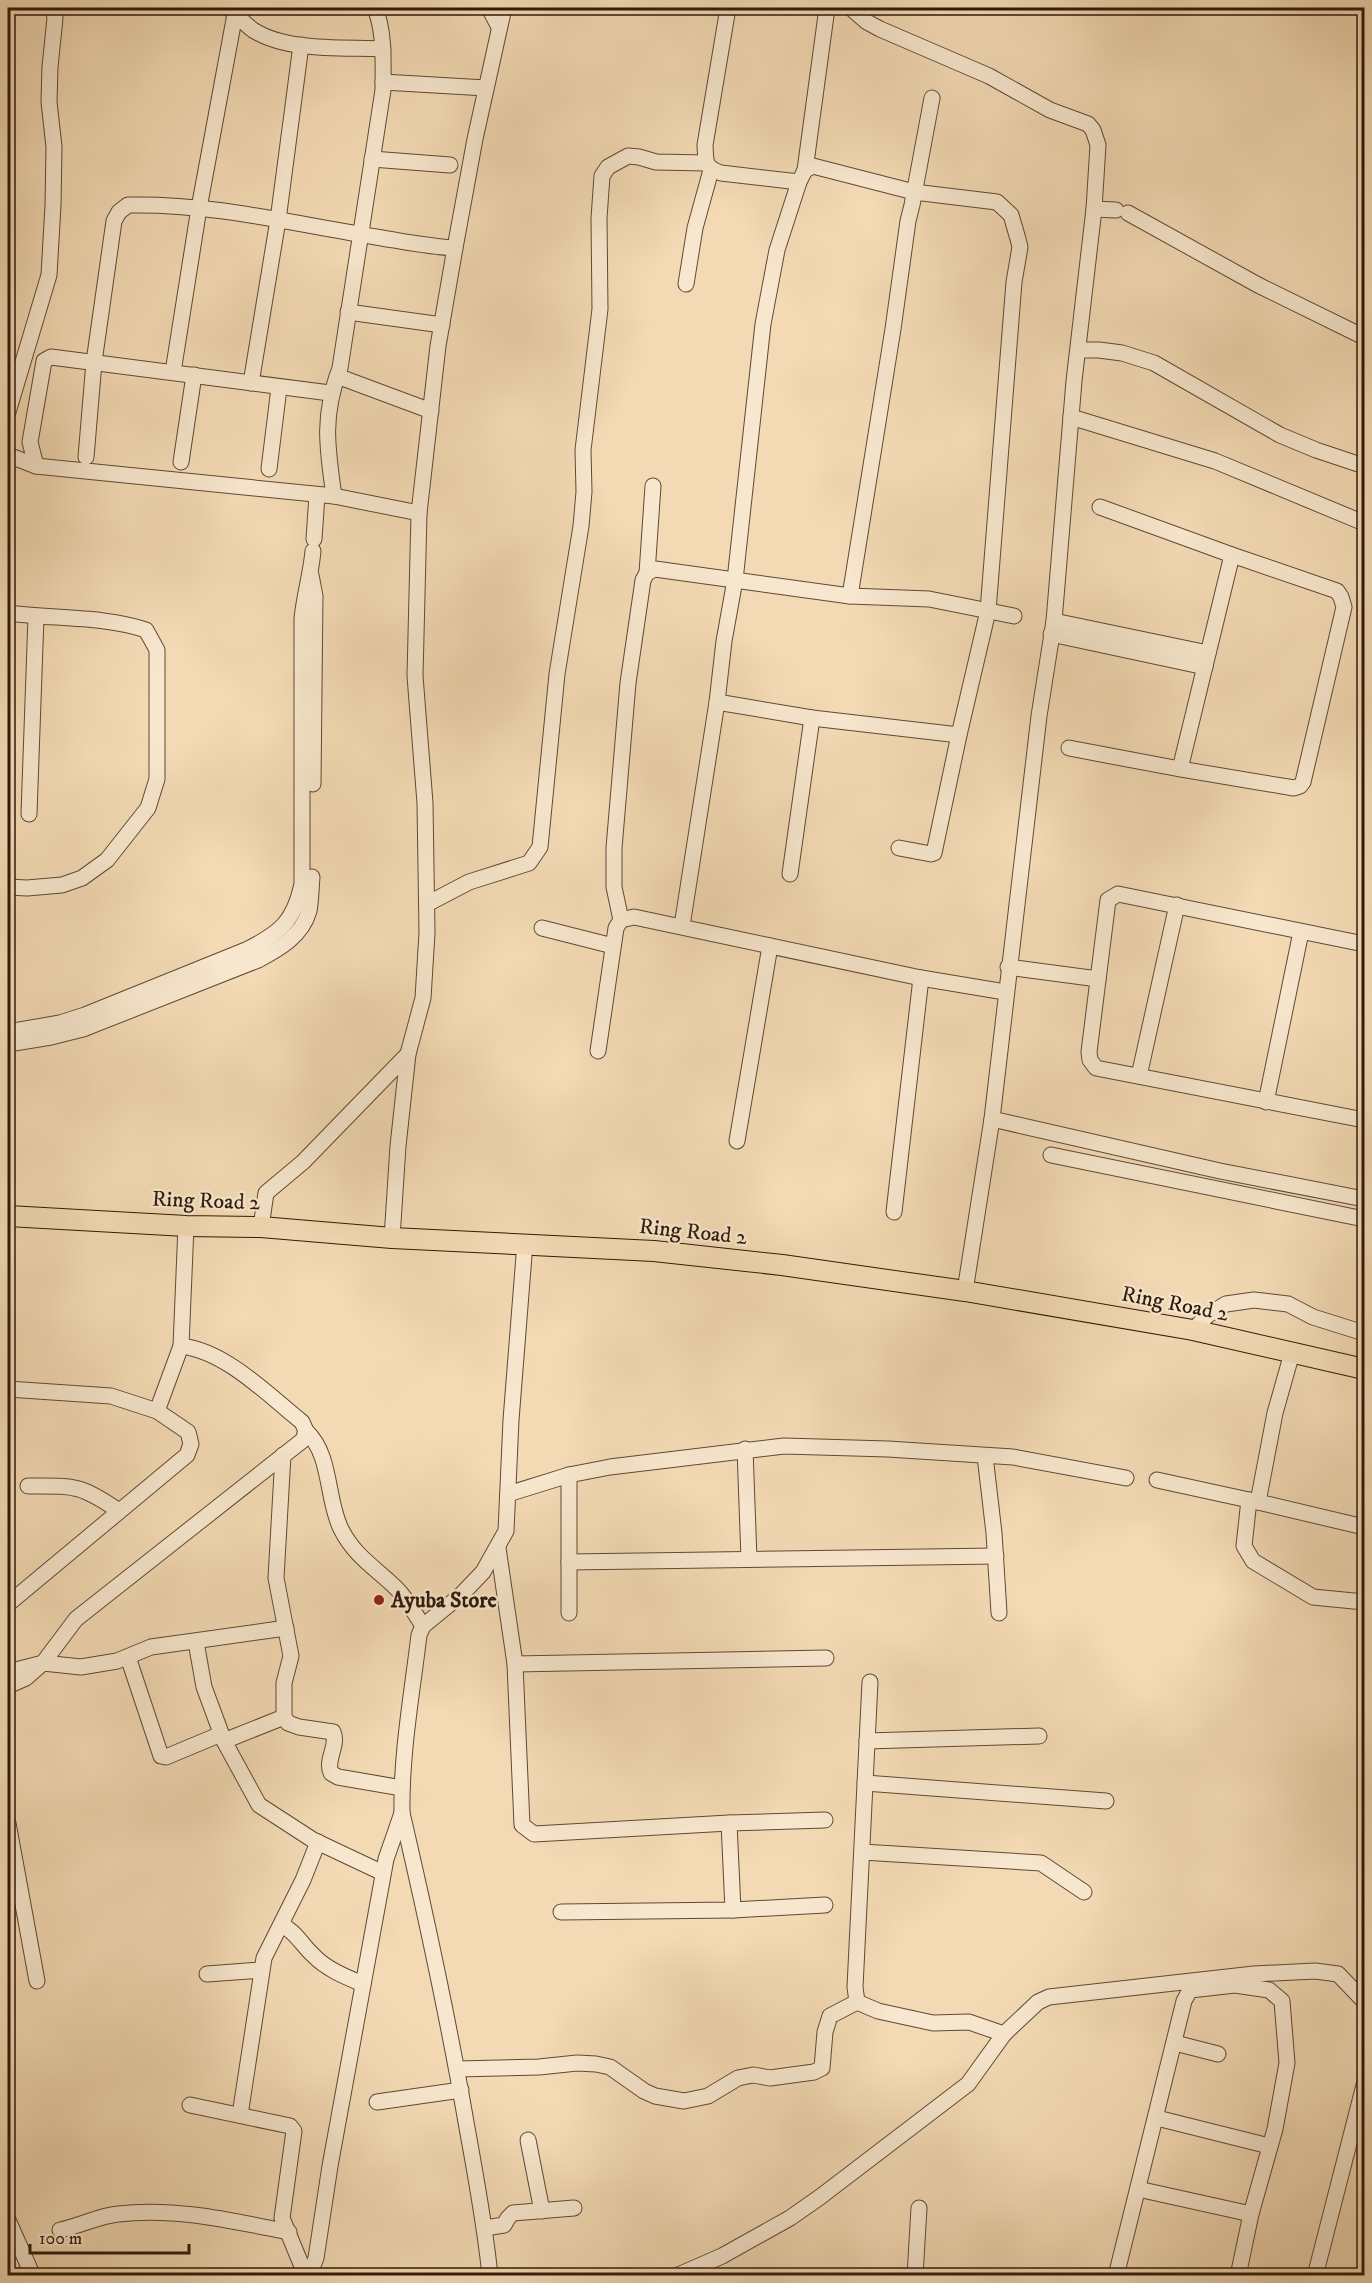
<svg xmlns="http://www.w3.org/2000/svg" width="1372" height="2283" font-family="'IM FELL DW Pica',serif">
  <rect width="100%" height="100%" fill="#f3dab4"/>
  <filter id="stains"><feTurbulence type="fractalNoise" baseFrequency=".00333" numOctaves="4"/><feColorMatrix values="0 0 0 0 .2 0 0 0 0 .09 0 0 0 0 .02 0 0 0 .5 -.17"/></filter>
  <radialGradient id="worn" r=".72"><stop offset=".6" stop-color="#630" stop-opacity="0"/><stop offset="1" stop-color="#630" stop-opacity=".3"/></radialGradient>
  <g fill="none" stroke-linecap="round" stroke-linejoin="round">
    <defs>
      <g id="minor">
        <path d="M229 8C236 15 245 24 253 30 287 52 344 47 383 49"/>
        <path d="M489 8 499 27"/>
        <path d="M728 8 705 145C706 162 704 167 721 173L799 182"/>
        <path d="M851 8 867 22 880 29 989 76 1050 110 1088 124 1093 130 1098 145 1094 209 1074 381 1054 621 1039 716 992 1119 965 1291"/>
        <path d="M383 82 486 88"/>
        <path d="M372 159 450 165"/>
        <path d="M805 170 827 8"/>
        <path d="M1094 209 1116 210"/>
        <path d="M1128 213 1258 285 1364 337"/>
        <path d="M686 284 695 228 711 170"/>
        <path d="M348 312 442 325"/>
        <path d="M1078 350H1099L1122 353 1154 363 1280 435 1316 450 1364 466"/>
        <path d="M173 372 199 208 235 14 242 8"/>
        <path d="M337 376 431 411"/>
        <path d="M251 383 278 220 301 45"/>
        <path d="M8 412 49 275 53 205 54 147 49 102 50 67 55 18 53 8"/>
        <path d="M1071 417 1215 461 1364 523"/>
        <path d="M8 455 36 466 334 496 419 513"/>
        <path d="M86 457 94 362 114 221 119 212 128 205C214 203 298 225 382 238 406 242 431 247 455 248"/>
        <path d="M181 462 194 375"/>
        <path d="M36 466 30 442 44 361 51 357 330 393"/>
        <path d="M269 469 279 388"/>
        <path d="M334 496C327 447 322 416 340 368L383 90C383 63 385 33 375 8"/>
        <path d="M1100 507 1232 555"/>
        <path d="M314 539 317 495"/>
        <path d="M647 573 653 486"/>
        <path d="M311 575 315 596 313 784"/>
        <path d="M850 596 893 329 908 221 912 205 932 98"/>
        <path d="M8 613C52 619 105 616 146 630L157 650V779L148 808 107 860 82 878 62 885 27 888 8 887"/>
        <path d="M1054 621 1208 653"/>
        <path d="M1051 634 1205 667"/>
        <path d="M717 702 812 718 959 735"/>
        <path d="M1069 748 1180 769 1294 788 1300 786 1303 782 1344 607 1341 597 1337 591 1232 555 1180 769"/>
        <path d="M29 814 36 617"/>
        <path d="M790 874 812 718"/>
        <path d="M427 904 469 882 529 863 540 847 557 674 581 526 584 492 583 450 600 309 599 218 602 176 608 167 628 156 639 157 656 162 706 163"/>
        <path d="M621 920 614 887V848L628 683 643 580 647 573 655 569 850 596 929 599 1014 616"/>
        <path d="M682 926 717 702 724 641 735 580 763 324 777 250 799 182 805 170 813 166 914 192 997 202 1011 215 1018 239 1020 247 1014 282 988 611 959 735 934 853 931 854 899 848"/>
        <path d="M542 928 613 946"/>
        <path d="M1364 944 1118 894 1108 900 1089 1052 1090 1060 1096 1068 1364 1120"/>
        <path d="M1008 967 1098 979"/>
        <path d="M8 1032 60 1023 85 1015 246 950C280 933 294 922 302 884V619C304 596 311 574 313 551"/>
        <path d="M8 1044 51 1037 83 1029 258 960C279 949 302 936 309 911 311 901 311 888 312 877"/>
        <path d="M598 1051 616 928 621 920 634 917 921 978 1005 992"/>
        <path d="M1139 1076 1177 905"/>
        <path d="M1266 1102 1301 932"/>
        <path d="M992 1119 1220 1171 1364 1199"/>
        <path d="M737 1141 770 946"/>
        <path d="M1051 1155 1364 1219"/>
        <path d="M894 1212 921 978"/>
        <path d="M261 1227 266 1193 303 1162 408 1054"/>
        <path d="M392 1238 398 1146 408 1054 423 998 427 933 425 803 415 676 419 513 438 346 455 248 475 139 504 8"/>
        <path d="M1193 1330 1208 1315 1226 1304 1254 1300 1288 1304 1313 1317 1364 1333"/>
        <path d="M1292 1353 1275 1413 1258 1502 1364 1527"/>
        <path d="M8 1389 111 1396 157 1411 188 1432 191 1444 187 1455 8 1604"/>
        <path d="M157 1411 181 1346 186 1226"/>
        <path d="M306 1431C332 1455 326 1499 341 1529 355 1557 376 1568 397 1589 407 1599 415 1614 423 1626"/>
        <path d="M745 1449 749 1559"/>
        <path d="M283 1455 276 1578 291 1656 284 1683V1717L288 1723 299 1727 333 1732C339 1746 325 1759 331 1773L338 1777 402 1788"/>
        <path d="M985 1456 994 1533 999 1613"/>
        <path d="M1157 1480 1258 1502"/>
        <path d="M28 1486C74 1486 80 1484 119 1511"/>
        <path d="M508 1494 569 1475 610 1467 784 1446 888 1449 1013 1457 1126 1478"/>
        <path d="M1249 1500 1244 1546 1253 1561 1313 1597 1364 1602"/>
        <path d="M498 1548 515 1664 522 1825 534 1834 729 1823 733 1910 561 1912"/>
        <path d="M569 1562 996 1556"/>
        <path d="M569 1613V1475"/>
        <path d="M196 1642 204 1687 224 1741 259 1805 313 1840 383 1873"/>
        <path d="M128 1657 161 1756 166 1757 221 1734"/>
        <path d="M515 1664 826 1658"/>
        <path d="M8 1672 43 1663 76 1619 303 1440 306 1431 302 1422C268 1395 226 1351 181 1346"/>
        <path d="M870 1682 855 1987 857 2002 878 2011 933 2023 969 2022 1004 2034"/>
        <path d="M8 1686 26 1678 43 1663 81 1667 117 1661 151 1647 286 1628"/>
        <path d="M224 1741 284 1717"/>
        <path d="M867 1741 1039 1736"/>
        <path d="M865 1783 1106 1801"/>
        <path d="M8 1823 37 1981"/>
        <path d="M729 1823 825 1820"/>
        <path d="M862 1852 1041 1863 1084 1892"/>
        <path d="M733 1910 825 1905"/>
        <path d="M282 1925C296 1932 302 1945 313 1955 326 1969 346 1977 363 1984"/>
        <path d="M207 1974 261 1970"/>
        <path d="M1175 2043 1218 2054"/>
        <path d="M457 2069 539 2067 577 2063 596 2064 610 2067 644 2091 655 2096 684 2101 708 2096 738 2078 753 2075 770 2078 814 2072 822 2068 825 2032 830 2016 857 2002"/>
        <path d="M377 2102 461 2090"/>
        <path d="M190 2105 290 2126 294 2131 282 2218 306 2276"/>
        <path d="M240 2115 264 1958 303 1880 318 1842"/>
        <path d="M1157 2118 1269 2146"/>
        <path d="M528 2140 542 2211"/>
        <path d="M1138 2189 1251 2214"/>
        <path d="M8 2220 33 2276"/>
        <path d="M485 2228 504 2225 508 2218 513 2213 574 2208"/>
        <path d="M60 2230C80 2226 98 2216 118 2214 175 2207 233 2221 289 2232"/>
        <path d="M16 2276H32"/>
        <path d="M309 2276 316 2258 330 2166 386 1859 402 1813"/>
        <path d="M490 2276C485 2224 475 2173 466 2122 448 2018 426 1916 402 1813 401 1753 412 1694 419 1635L423 1626 461 1595 483 1572 506 1531 511 1420 525 1243"/>
        <path d="M676 2276 722 2256 790 2218 820 2197 968 2084 1004 2034 1038 2002 1049 1997 1254 1974 1315 1971 1338 1974 1364 2001"/>
        <path d="M915 2276 919 2208"/>
        <path d="M1116 2276 1184 2001 1190 1990 1235 1985 1269 1990 1282 2001 1287 2063 1275 2129 1251 2214 1238 2276"/>
        <path d="M1315 2276 1364 2085"/>
      </g>
      <path id="major" d="M8 1216 186 1226 261 1227 392 1238 654 1251 782 1265 965 1291 1193 1330 1364 1369"/>
    </defs>
    <use href="#minor" stroke="#5f4934" stroke-width="17"/>
    <use href="#major" stroke="#2e190a" stroke-width="22"/>
    <use href="#minor" stroke="#f7e7ce" stroke-width="15"/>
    <use href="#major" stroke="#f3dab4" stroke-width="20"/>
  </g>
  <circle fill="#8f2418" stroke="#f7e7ce" stroke-width="2" cx="379" cy="1600" r="6"/>
  <g text-anchor="middle" dominant-baseline="central" stroke-width="4.5" stroke-linejoin="round" paint-order="stroke">
    <g font-size="22" fill="#2e190a" stroke="#f7e7ce">
      <text transform="translate(206 1201) rotate(2)">Ring Road 2</text>
      <text transform="translate(693 1232) rotate(6)">Ring Road 2</text>
      <text transform="translate(1175 1304) rotate(11)">Ring Road 2</text>
    </g>
    <g font-size="22" font-weight="bold" fill="#2e190a" stroke="#f7e7ce" text-anchor="start">
      <text x="391" y="1600">Ayuba Store</text>
    </g>
  </g>
  <rect width="1372" height="2283" fill="none" stroke="#f3dab4" stroke-width="30"/>
  <rect x="9" y="9" width="1354" height="2265" fill="none" stroke="#2e190a" stroke-width="3"/>
  <rect x="15" y="15" width="1342" height="2253" fill="none" stroke="#2e190a" stroke-width="1.5"/>
  <path d="M30 2244v9h159v-9" fill="none" stroke="#2e190a" stroke-width="3"/>
  <text x="39" y="2244" font-size="18" fill="#2e190a" stroke="#f7e7ce" stroke-width="4.5" paint-order="stroke">100 m</text>
  <rect width="100%" height="100%" filter="url(#stains)"/>
  <rect width="100%" height="100%" fill="url(#worn)"/>
</svg>
